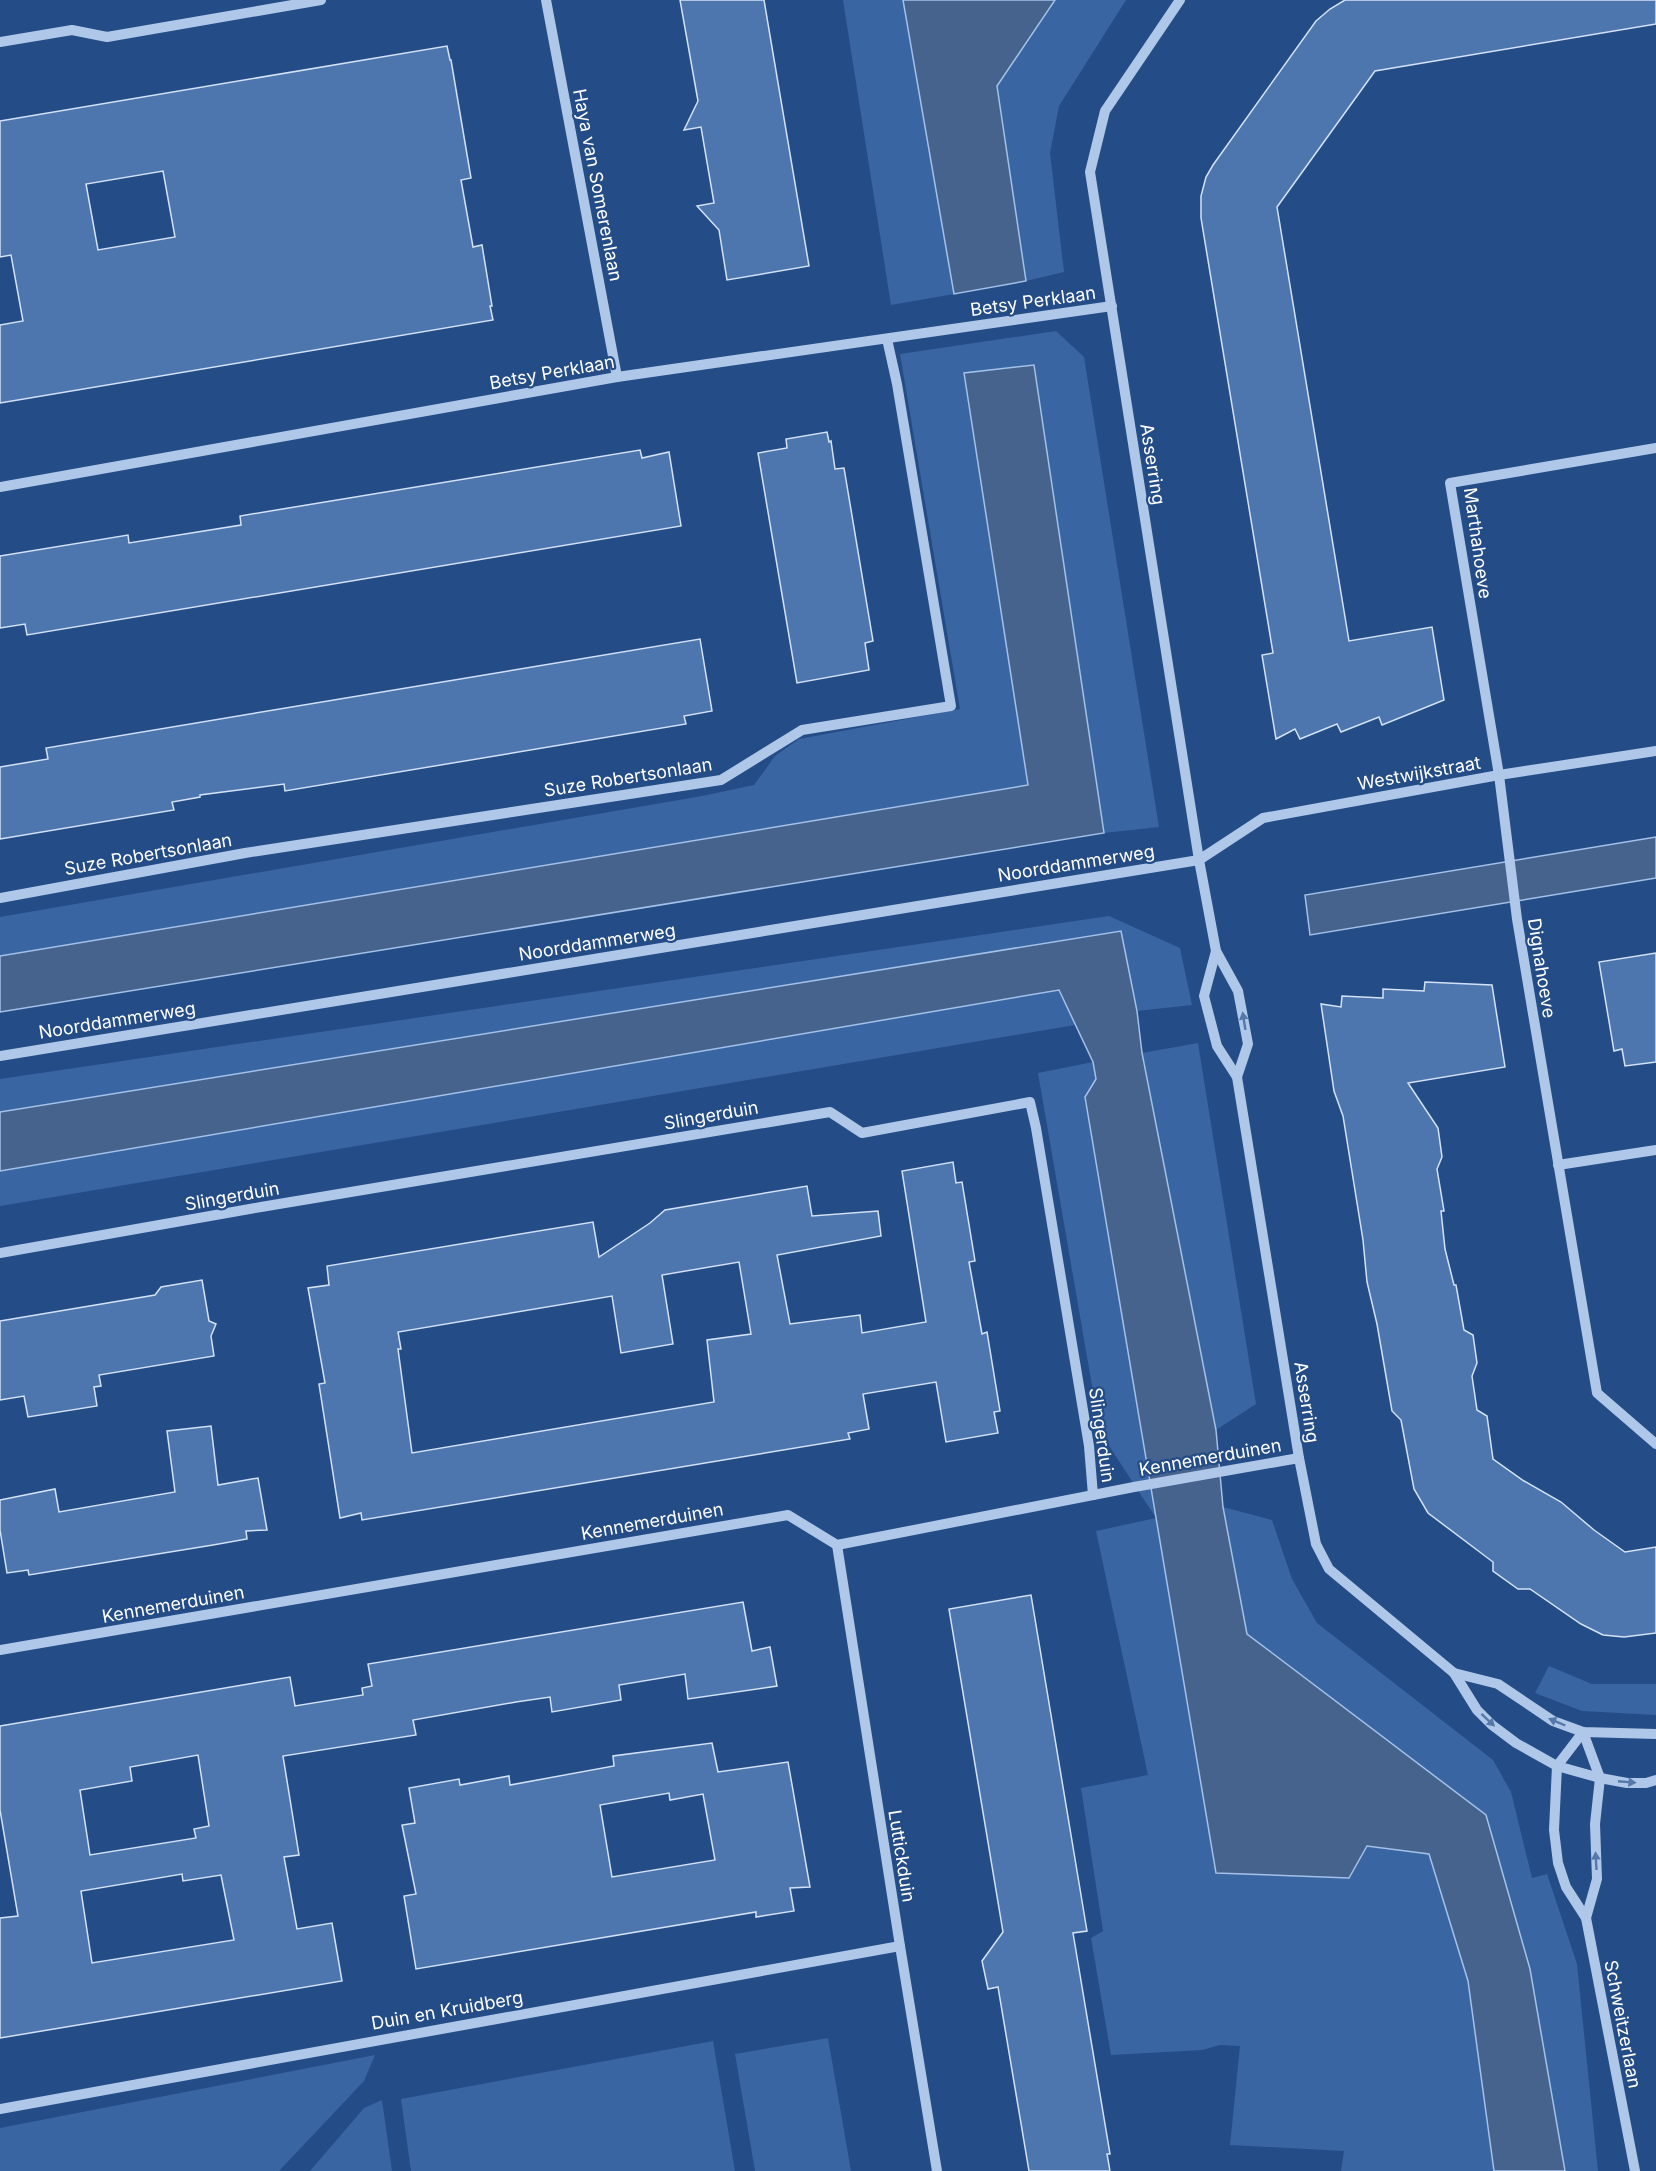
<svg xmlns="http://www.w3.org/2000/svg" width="1656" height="2171" font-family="Inter,sans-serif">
  <rect width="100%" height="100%" fill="#244c86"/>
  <g fill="#3965a3">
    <path d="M843 0H903L954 294 891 305Z"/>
    <path d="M1055 0H1126L1059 106 1050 153 1064 272 1026 281 997 86Z"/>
    <path d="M1056 331 1084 357 1159 827 1104 833 1034 365 964 374 1028 785 0 956V917L702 796 754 785 775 756 799 739 960 709 900 354Z"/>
    <path d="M1109 916 1180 948 1192 1005 1137 1011 1120 931 0 1112V1079Z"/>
    <path d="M1059 989 1075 1025 0 1206V1171Z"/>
    <path d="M1198 1043 1256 1404 1216 1430 1142 1053Z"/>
    <path d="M1093 1062 1096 1079 1085 1097 1216 1873 1367 1846 1429 1854 1468 1981 1494 2171H1341L1344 2151 1230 2145 1240 2046 1220 2045 1202 2050 1111 2055 1091 1938 1103 1931 1081 1788 1148 1775 1096 1531 1156 1518 1100 1432 1038 1073Z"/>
    <path d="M1223 1507 1272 1520 1292 1579 1317 1623 1493 1760 1511 1792 1532 1878 1547 1874 1577 1964 1598 2171H1565L1530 1969 1486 1815 1247 1635Z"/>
    <path d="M1549 1666 1592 1684H1656V1715L1582 1711 1535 1693Z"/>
    <path d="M828 2038 851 2171H755L735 2054Z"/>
    <path d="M713 2041 735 2171H411L401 2099Z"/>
    <path d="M375 2055 364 2081 279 2171H0V2128Z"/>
    <path d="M382 2100 392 2171H310L364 2108Z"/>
  </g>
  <g fill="#46638d" stroke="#a3c1e9" stroke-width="1.5">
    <path d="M903 0H1055L997 86 1026 281 954 294Z"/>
    <path d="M1034 365 1104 833 0 1012V956L1028 785 964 373Z"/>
    <path d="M1656 837V878L1310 935 1305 895Z"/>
    <path d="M1121 931 1137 1011 1142 1053 1216 1430 1223 1507 1247 1634 1486 1815 1530 1969 1565 2171H1494L1468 1981 1429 1854 1367 1846 1349 1878 1216 1873 1085 1097 1096 1079 1093 1062 1059 990 0 1171V1112Z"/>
  </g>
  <g fill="#4d75ae" stroke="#d3e2f7" stroke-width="1.5" fill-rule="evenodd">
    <path d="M680 0H764L809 266 727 280 719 230 697 206 714 203 701 127 684 130 698 101Z"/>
    <path d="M1345 0H1656V24L1375 71 1277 207 1349 641 1432 627 1444 700 1382 725 1379 717 1341 732 1337 724 1300 739 1295 729 1276 739 1262 655 1273 653 1201 218V196L1206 177 1213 165 1316 21 1330 9Z"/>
    <path d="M447 46 450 60H451L471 178 461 180 473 247 482 245 492 306H490L493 320 0 403V325L23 321 11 255 0 257V121ZM163 171 175 237 98 250 86 184Z"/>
    <path d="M827 432 829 442 831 441 835 469 844 468 873 641 865 643 869 670 797 683 758 453 787 448 786 439Z"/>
    <path d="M640 450 642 458 669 452 681 526 27 635 25 624 0 628V556L128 535 129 543 241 525 240 516Z"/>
    <path d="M700 639 712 711 684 716 686 724 285 791 284 784 200 795V797L172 802 174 810 0 839V767L48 759 46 748Z"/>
    <path d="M1656 953V1062L1625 1066 1622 1049 1614 1051 1599 962Z"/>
    <path d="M1425 982 1492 985 1505 1067 1408 1083 1438 1128 1442 1157 1437 1169 1444 1211H1441L1445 1249 1454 1285H1456L1464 1330 1473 1335 1477 1363 1472 1376 1477 1410 1487 1416 1493 1459 1524 1481 1561 1502 1594 1530 1625 1552 1656 1547V1633L1624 1637 1603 1635 1581 1624 1530 1589H1518L1493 1571V1562L1428 1513 1414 1489 1401 1420 1392 1411 1377 1324 1367 1282 1363 1240 1343 1116 1334 1091 1321 1004 1341 1007 1342 996 1383 998V989L1424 991Z"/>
    <path d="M953 1162 956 1183 962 1182 975 1261 969 1262 982 1334 987 1332 1000 1411 994 1412 998 1433 946 1442 936 1382 863 1394 869 1429 848 1433 850 1439 362 1520 361 1513 340 1518 319 1384 325 1383 308 1288 329 1285 327 1266 593 1222 599 1257 650 1223 665 1210 807 1186 812 1216 878 1211 881 1236 777 1255 790 1324 860 1315 862 1333 926 1322 902 1171ZM739 1262 751 1334 707 1340 714 1402 412 1453 398 1349H401L398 1332 612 1296 621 1353 673 1344 662 1275Z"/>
    <path d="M202 1280 209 1321 216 1324 211 1336 214 1356 99 1375 101 1386 94 1387 97 1406 28 1417 24 1396 0 1400V1321L155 1295 161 1287Z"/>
    <path d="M211 1426 218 1485 258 1478 267 1530 246 1531 247 1539 213 1545 29 1575 28 1570 7 1573 0 1530V1500L55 1489 59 1512 175 1492 167 1431Z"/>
    <path d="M1031 1595 1087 1931 1073 1933 1110 2154H1107L1110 2171H1029L998 1987 988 1989 982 1961 1003 1932 949 1609Z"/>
    <path d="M743 1602 752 1651 770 1647 777 1686 688 1699 685 1674 619 1685 621 1700 552 1712 550 1697 516 1702 413 1720 416 1735 283 1756 299 1855 284 1857 297 1929 332 1923 342 1981 0 2038V1918L18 1916 0 1810V1726L290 1677 295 1706 363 1695 362 1688 372 1686 368 1664ZM198 1755 209 1826 194 1829 196 1838 90 1855 80 1790 132 1781 130 1767ZM182 1874 183 1881 221 1875 234 1940 92 1963 81 1891Z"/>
    <path d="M712 1743 718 1772 788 1762 810 1887 790 1888 794 1911 756 1917V1912L416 1969 404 1896 416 1894 402 1825 415 1823 409 1788 459 1779 460 1785 509 1776 510 1785 614 1766 613 1756ZM669 1793 670 1800 703 1794 715 1860 612 1877 600 1805Z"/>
  </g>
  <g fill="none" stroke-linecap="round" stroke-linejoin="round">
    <g stroke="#afc7e9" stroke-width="10">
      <path d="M546 0 617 377"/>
      <path d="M1180 0 1105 111 1090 172 1199 860 1216 951 1238 991 1242 1012 1248 1044 1237 1077"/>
      <path d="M0 42 72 30 107 37 321 0"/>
      <path d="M1656 448 1450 483 1499 775 1517 919 1597 1393 1656 1444"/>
      <path d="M0 487 617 377 1112 306"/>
      <path d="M0 898 245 853 721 780 802 730 951 706 897 384 887 339"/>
      <path d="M1216 951 1204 996 1217 1046 1237 1077 1299 1458 1316 1544 1329 1569 1454 1673 1477 1710 1492 1725 1516 1743 1557 1766 1600 1778 1627 1783H1646L1656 1780"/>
      <path d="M0 1056 1199 860 1263 818 1499 775 1656 751"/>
      <path d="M1558 1165 1656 1150"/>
      <path d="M0 1253 261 1207 830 1112 862 1133 1030 1102 1036 1128 1089 1446 1093 1495"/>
      <path d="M837 1545 900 1946 937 2171"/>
      <path d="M0 1650 788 1515 837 1545 1134 1487 1299 1458"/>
      <path d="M1454 1673 1498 1684 1553 1721 1583 1732 1656 1734"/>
      <path d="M1583 1732 1557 1766 1554 1830 1558 1863 1566 1887 1586 1918 1635 2171"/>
      <path d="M1583 1732 1600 1778 1595 1824 1597 1879 1586 1918"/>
      <path d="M0 2109 900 1946"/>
    </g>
  </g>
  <defs><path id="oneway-solid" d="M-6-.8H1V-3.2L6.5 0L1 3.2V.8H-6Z" transform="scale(1.5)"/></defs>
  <g fill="#5577a9">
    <use href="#oneway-solid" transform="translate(1244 1021) rotate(-99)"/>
    <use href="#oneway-solid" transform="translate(1488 1720) rotate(43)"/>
    <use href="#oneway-solid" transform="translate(1557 1722) rotate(-157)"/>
    <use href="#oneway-solid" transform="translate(1627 1782) rotate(5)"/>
    <use href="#oneway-solid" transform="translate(1596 1861) rotate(-93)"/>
  </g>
  <g text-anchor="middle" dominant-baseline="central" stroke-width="4.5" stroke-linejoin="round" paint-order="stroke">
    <g font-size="18" fill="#fff" stroke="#244c86">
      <text transform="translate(598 185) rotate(79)">Haya van Somerenlaan</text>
      <text transform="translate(1033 301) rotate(-8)">Betsy Perklaan</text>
      <text transform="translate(552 372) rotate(-10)">Betsy Perklaan</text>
      <text transform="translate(1153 464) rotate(81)">Asserring</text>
      <text transform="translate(1478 543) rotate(82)">Marthahoeve</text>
      <text transform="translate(1419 773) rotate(-10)">Westwijkstraat</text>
      <text transform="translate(628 777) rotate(-9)">Suze Robertsonlaan</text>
      <text transform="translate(148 854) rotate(-10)">Suze Robertsonlaan</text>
      <text transform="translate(1076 863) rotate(-9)">Noorddammerweg</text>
      <text transform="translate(597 942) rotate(-9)">Noorddammerweg</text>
      <text transform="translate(1542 968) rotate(81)">Dignahoeve</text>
      <text transform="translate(117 1020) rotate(-9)">Noorddammerweg</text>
      <text transform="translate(711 1115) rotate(-10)">Slingerduin</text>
      <text transform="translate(232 1196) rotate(-10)">Slingerduin</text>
      <text transform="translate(1307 1402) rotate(81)">Asserring</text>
      <text transform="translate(1102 1435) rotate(82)">Slingerduin</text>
      <text transform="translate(1210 1457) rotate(-10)">Kennemerduinen</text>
      <text transform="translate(652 1521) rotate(-10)">Kennemerduinen</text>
      <text transform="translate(173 1604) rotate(-10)">Kennemerduinen</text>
      <text transform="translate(902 1856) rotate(81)">Luttickduin</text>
      <text transform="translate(447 2010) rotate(-10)">Duin en Kruidberg</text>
      <text transform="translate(1623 2024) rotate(79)">Schweitzerlaan</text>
    </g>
  </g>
</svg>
